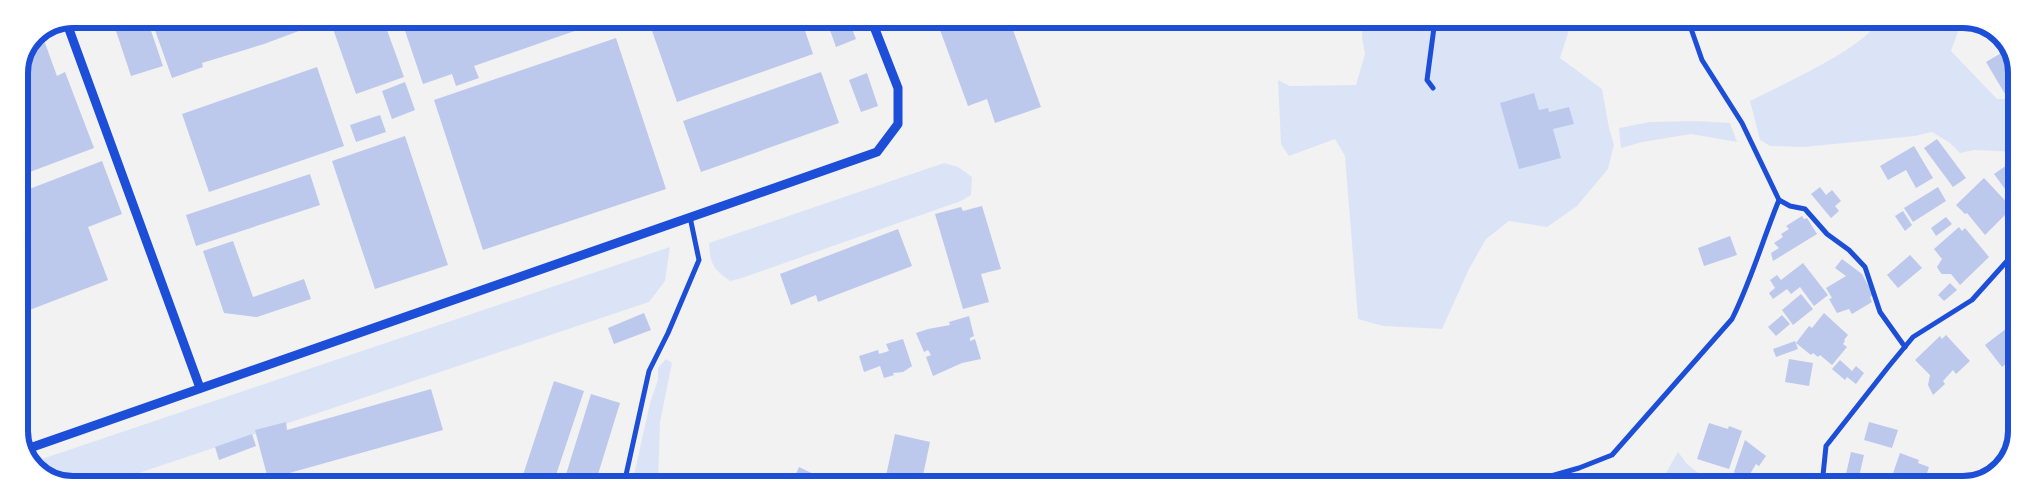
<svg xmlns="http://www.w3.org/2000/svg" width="2036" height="504" font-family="'DM Sans',sans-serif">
  <rect width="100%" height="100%" fill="#f2f2f2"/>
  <g fill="#dbe4f7">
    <path d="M1363 19 1577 20 1569 30 1560 58 1602 89 1609 128 1614 145 1608 169 1577 206 1547 227 1509 221 1486 239 1469 269 1442 329 1383 326 1358 319 1345 156 1335 139 1289 156 1281 144 1278 80 1290 86 1356 85 1365 54 1362 38Z"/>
    <path d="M1879 20H1952L1960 26 1951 51 1997 99H2011L2017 96V152L1975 150 1960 153 1950 143 1932 132 1915 136 1804 147 1770 146 1760 140 1750 101C1779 86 1867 47 1879 20Z"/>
    <path d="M1695 121 1730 123 1737 142 1691 134 1642 142 1621 148 1619 128 1650 122Z"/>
    <path d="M944 163 958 167 972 177 971 195 961 201 742 278 730 281C713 269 710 264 709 243Z"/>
    <path d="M670 247 665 281 649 302 106 484H62L32 467 30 463Z"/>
    <path d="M666 359 672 363 660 422 658 484H632L650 403 658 380V368Z"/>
    <path d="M1678 452 1687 464 1706 479 1703 485H1659Z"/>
  </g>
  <g fill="#bdc9ec">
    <path d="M112 19H147L163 66 131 76Z"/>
    <path d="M151 19H331L264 44 202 63 203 67 172 78Z"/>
    <path d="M351 19H383L404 77 356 94 332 26Z"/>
    <path d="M401 19H609L474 66 479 78 456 86 452 74 423 84Z"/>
    <path d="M675 19H801L813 54 677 102 651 28Z"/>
    <path d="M826 19H848L856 39 836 47Z"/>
    <path d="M936 19H1009L1041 107 995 123 987 99 968 106Z"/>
    <path d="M41 32 57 76 65 72 94 148 19 176V72L35 34Z"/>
    <path d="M616 38 666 189 483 250 434 100Z"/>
    <path d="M2008 49 2017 66V87L2005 94 1986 62Z"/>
    <path d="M317 67 344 146 209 192 182 114Z"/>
    <path d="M821 72 839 123 701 172 683 121Z"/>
    <path d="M867 73 878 106 861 112 849 80Z"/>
    <path d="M405 82 415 110 392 119 382 91Z"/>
    <path d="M1534 93 1539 110 1548 108 1549 112 1569 107 1574 124 1553 129 1561 158 1519 169 1500 103Z"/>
    <path d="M380 115 386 132 356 142 350 125Z"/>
    <path d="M405 136 448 265 375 289 332 161Z"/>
    <path d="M1937 139 1966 178 1953 187 1924 148Z"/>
    <path d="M1914 146 1933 178 1916 188 1906 170 1888 180 1880 166Z"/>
    <path d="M2017 158V197L2013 200 1994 174Z"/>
    <path d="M102 161 122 214 88 227 108 280 19 314V193Z"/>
    <path d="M310 174 320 205 196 246 186 215Z"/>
    <path d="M1984 178 2012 208 1985 235 1967 213 1965 214 1956 205Z"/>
    <path d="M1820 187 1826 195 1832 190 1841 201 1835 206 1839 211 1831 218 1811 194Z"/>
    <path d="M1938 187 1946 201 1913 222 1904 208Z"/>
    <path d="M982 206 1001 269 981 274 989 302 963 309 935 214 961 207 963 211Z"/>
    <path d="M1903 211 1912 225 1905 231 1895 216Z"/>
    <path d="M1802 216 1804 219 1807 218 1817 234 1773 261 1771 253 1779 248 1774 243 1783 237 1781 234 1789 229 1786 226Z"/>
    <path d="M1946 217 1952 224 1936 236 1931 228Z"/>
    <path d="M1959 227 1962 231 1965 228 1989 257 1960 285 1951 274H1942L1940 272 1937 267 1942 259 1934 249Z"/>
    <path d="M898 229 912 266 818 302 816 295 791 305 780 274Z"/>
    <path d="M1730 236 1737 255 1704 266 1698 248Z"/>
    <path d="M233 241 253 297 304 279 311 299 257 317 224 313 203 251Z"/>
    <path d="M1910 255 1922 268 1898 288 1887 275Z"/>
    <path d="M1842 259 1862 274 1873 295 1870 297 1872 302 1852 314 1849 309 1837 313 1829 299 1832 298 1826 288 1846 276 1835 268Z"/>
    <path d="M1803 263 1828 295 1814 306 1800 287 1791 294 1787 289 1773 299 1769 293 1775 288 1770 280 1777 275 1781 280Z"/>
    <path d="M1950 283 1957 290 1944 301 1938 295Z"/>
    <path d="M1801 294 1813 309 1793 325 1782 310Z"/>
    <path d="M644 313 651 330 614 344 608 328Z"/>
    <path d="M1824 313 1848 335 1844 340 1845 341 1843 344 1847 347 1832 365 1820 355 1818 357 1813 353 1811 355 1796 343 1809 326 1812 328Z"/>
    <path d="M1782 315 1790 324 1776 336 1768 327Z"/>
    <path d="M969 316 974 336 970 338V341L975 339 981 359 962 363 933 376 926 357 931 355 928 350 924 352 916 333 928 329 950 325 949 322Z"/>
    <path d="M2016 321V356L2002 367 1985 345Z"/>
    <path d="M1946 335 1970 361 1956 374 1953 370 1943 381 1945 384 1933 395 1928 385 1930 375 1915 360 1940 336 1942 339Z"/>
    <path d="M903 339 912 366 903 372 893 373 894 375 884 378 880 366 864 372 859 356 878 350 879 354 889 351 886 344Z"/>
    <path d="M1795 341 1798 349 1776 357 1773 349Z"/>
    <path d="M1789 359 1813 363 1809 386 1785 382Z"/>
    <path d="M1840 360 1852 371 1856 366 1864 373 1856 384 1847 377 1845 380 1832 369Z"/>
    <path d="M554 381 584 391 553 484H520Z"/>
    <path d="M431 389 443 430 268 479 255 430 286 422 287 430Z"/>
    <path d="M591 394 620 403 595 484H563Z"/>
    <path d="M1869 422 1898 430 1892 448 1864 440Z"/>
    <path d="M1709 423 1728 429 1729 426 1742 431 1729 469 1697 459Z"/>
    <path d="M252 434 256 446 219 460 215 447Z"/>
    <path d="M895 434 930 442 921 485 906 483V485H884Z"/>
    <path d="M1745 440 1766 456 1759 466 1756 464 1747 479 1751 481 1752 479 1761 485H1728L1736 474 1734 472Z"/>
    <path d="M1851 452 1864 455 1859 477 1846 474Z"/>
    <path d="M1900 453 1919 460 1918 463 1929 467 1923 485H1889Z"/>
    <path d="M799 467 830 482 829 485H812L795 476Z"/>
  </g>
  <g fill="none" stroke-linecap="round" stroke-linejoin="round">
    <g stroke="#1d4ed8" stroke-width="5">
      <path d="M1688 20 1702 60 1742 123 1779 200"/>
      <path d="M1433 88 1427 80 1435 20"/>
      <path d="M624 484 649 371 668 333 699 260 690 217"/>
      <path d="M1531 485 1544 478 1579 468 1612 455 1732 319C1751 281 1763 239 1779 200L1790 206 1805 209 1827 234 1849 250 1865 267 1880 312 1905 347"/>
      <path d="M1822 485 1826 446 1889 366 1913 337 1972 300 2016 251"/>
    </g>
    <g stroke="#1d4ed8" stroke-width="9">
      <path d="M66 21 200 388"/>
      <path d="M24 450 877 152 898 124V88L871 19"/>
    </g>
  </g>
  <path d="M0 0H2036V504H0ZM73 28H1963A45 45 0 0 1 2008 73V431A45 45 0 0 1 1963 476H73A45 45 0 0 1 28 431V73A45 45 0 0 1 73 28Z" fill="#fff" fill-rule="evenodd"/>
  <path fill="none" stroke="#1d4ed8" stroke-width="6" d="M73 28H1963A45 45 0 0 1 2008 73V431A45 45 0 0 1 1963 476H73A45 45 0 0 1 28 431V73A45 45 0 0 1 73 28Z"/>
</svg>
